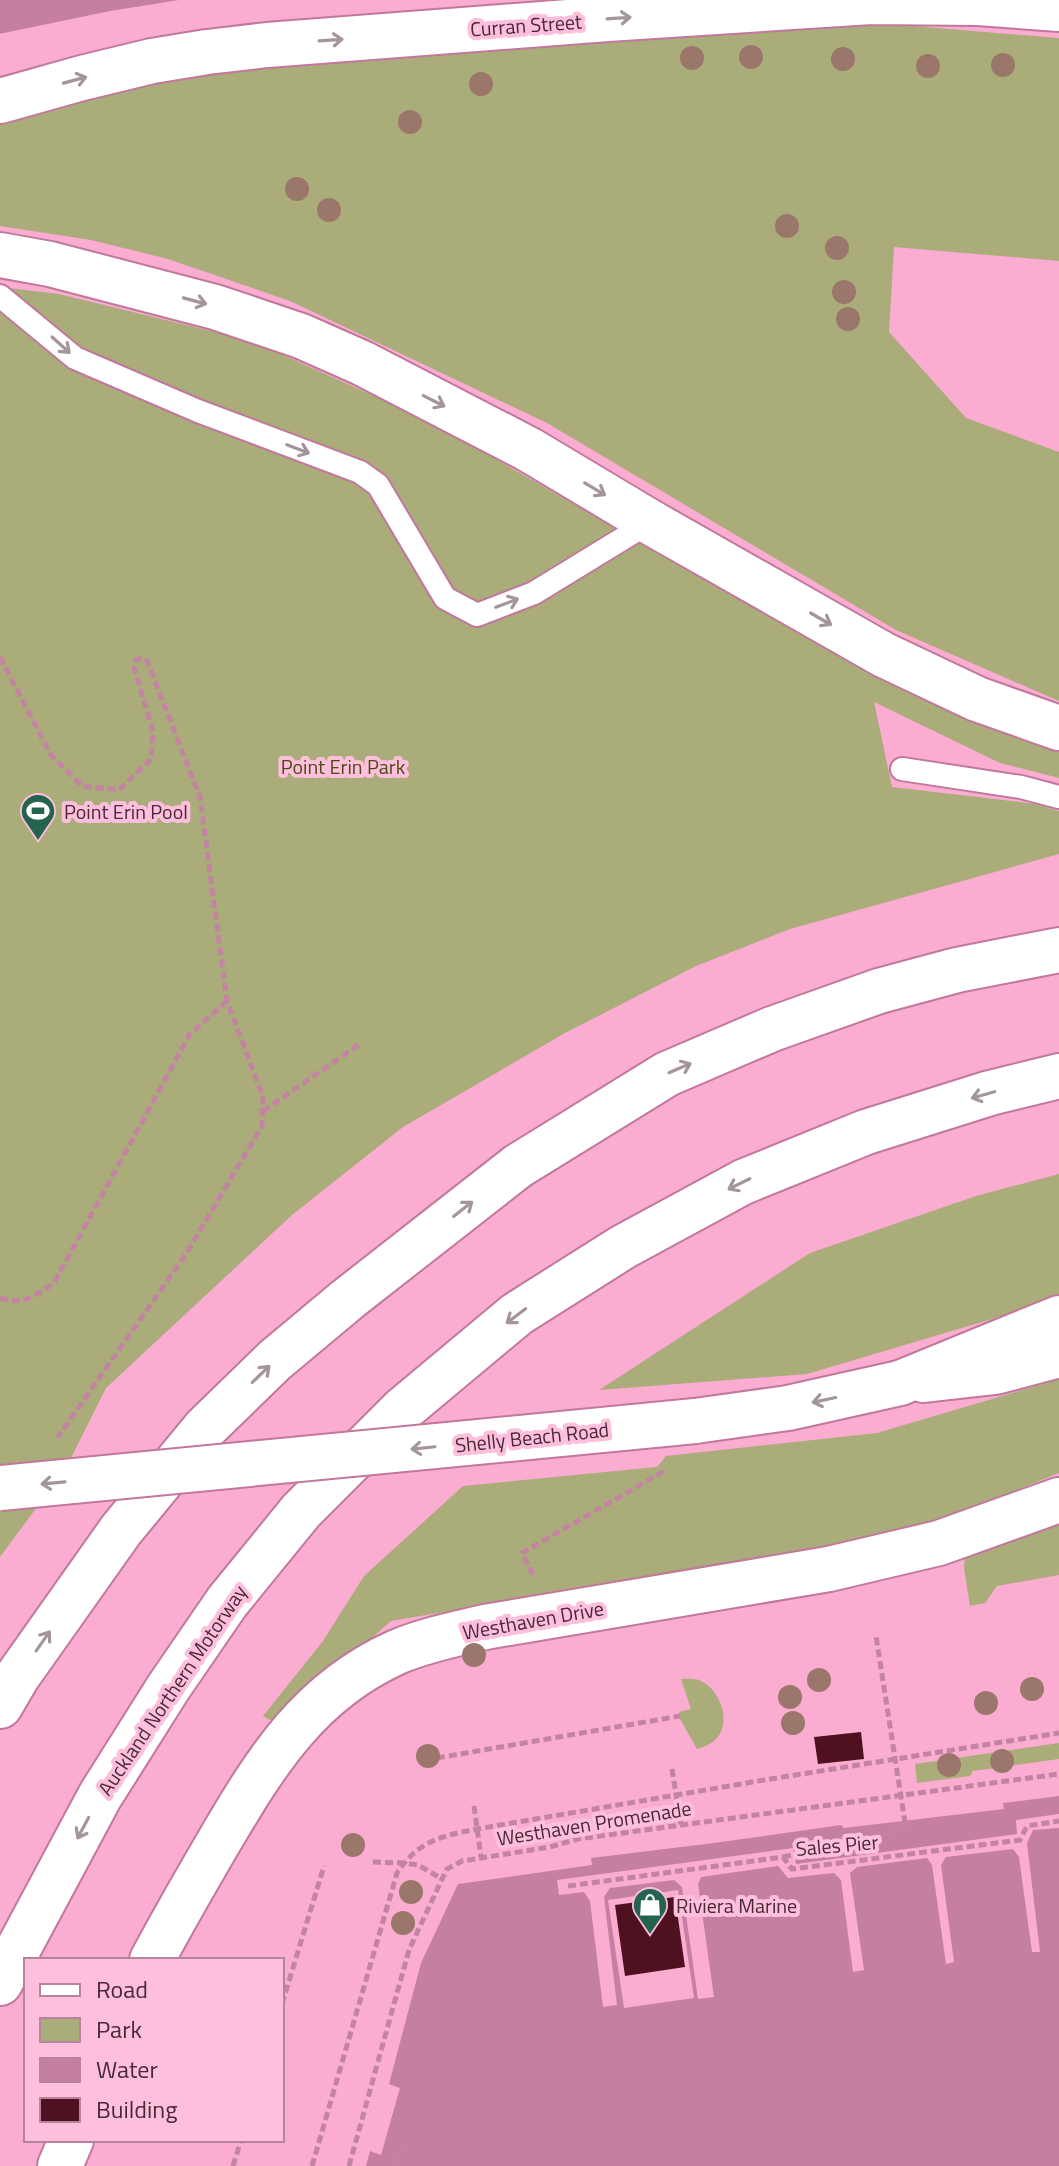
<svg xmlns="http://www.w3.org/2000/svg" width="1059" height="2166" font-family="'Titillium Web',sans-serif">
  <rect width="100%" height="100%" fill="#faacd1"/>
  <g fill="#aaac7a">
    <path d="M888 24 1059 38V261L894 247 889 332 966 418 1059 452V701L896 630 547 423 290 301 168 259 91 240 0 226V120L208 68Z"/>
    <path d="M0 287 59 294 252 341 430 421 615 528 657 545 1026 739 1059 751V778L1000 763 874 702 892 787 1037 804 1059 811V854L790 929 696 966 565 1033 403 1127 292 1215 106 1388 66 1468 0 1557Z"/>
    <path d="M1059 1174V1299L807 1374 599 1390 810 1253 976 1196Z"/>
    <path d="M1059 1379V1473L922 1528 787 1557 649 1577 391 1621 276 1723 263 1716 323 1641 364 1576 463 1486 657 1467 666 1456 877 1433Z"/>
    <path d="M1059 1512V1575L997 1586 985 1603 970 1606 964 1568 965 1553Z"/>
    <path d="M681 1679C687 1679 695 1678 701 1681 721 1690 733 1725 714 1741 709 1745 703 1747 697 1749L680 1719 679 1712 691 1709Z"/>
    <path d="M1059 1743V1759L973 1771 970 1776 917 1783 915 1764Z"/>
  </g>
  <g fill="#c580a1">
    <path d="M0 0H179L111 11 0 34Z"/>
    <path d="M1059 1796V2166H366L370 2151 381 2155 400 2088 389 2084 421 1963 458 1884 592 1865 591 1858 714 1843 841 1825 844 1828 1004 1809 1003 1803Z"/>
  </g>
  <g fill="#faacd1">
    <path d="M183 0 179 4 112 15 0 38V34L111 11Z"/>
    <path d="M1059 1814V1828L1033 1830 1027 1843 1040 1952H1032L1019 1857 1013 1849 946 1857 941 1865 954 1962 946 1964 932 1865 927 1858 857 1867 850 1873 864 1970 853 1972 841 1880 834 1873 788 1878 778 1866 701 1877 698 1884 714 1997 698 1999 682 1887 674 1880 610 1888 604 1897 617 2005 603 2007 590 1901 584 1892 559 1895 557 1880 793 1848 796 1864 1017 1834 1016 1820Z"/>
    <path d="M678 1890 694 1998 624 2008 608 1900Z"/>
  </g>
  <g fill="#4f1020">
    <path d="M861 1732 864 1759 818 1764 814 1737Z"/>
    <path d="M675 1897 685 1967 625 1976 615 1905Z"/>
  </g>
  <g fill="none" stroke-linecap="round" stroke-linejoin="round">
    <defs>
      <g id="service">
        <path d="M0 296 75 358 198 411 360 472 378 485 445 598 477 615 534 593 650 522"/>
        <path d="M902 769 1021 787 1059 797"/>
      </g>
      <g id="minor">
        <path d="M0 101 82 78 152 61 207 52 267 45 607 19 871 2 978 3 1059 9"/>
        <path d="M924 1380 995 1372 1059 1355"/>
        <path d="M152 1960C174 1919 197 1879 221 1838 267 1760 310 1691 397 1652 425 1640 456 1634 485 1627L829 1569 939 1543 1059 1500"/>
        <path d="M60 2166 71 2140"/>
      </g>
      <path id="secondary" d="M695 1421 788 1408 900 1383"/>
      <g id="motorway">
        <path d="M0 255 50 264 215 307 301 336 362 363 528 449 650 522 884 655 977 699 1059 728"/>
        <path d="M900 1383 1059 1318"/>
        <path d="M0 1706 17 1677 121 1530 205 1428 275 1360 348 1299 518 1166 667 1074 772 1029 879 991 957 970 1059 950"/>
        <path d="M0 1983 100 1796 168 1688 227 1602 301 1511 402 1410 517 1314 623 1247 743 1182 866 1132 990 1093 1059 1076"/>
      </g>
    </defs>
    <use href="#service" stroke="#c1789c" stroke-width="26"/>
    <use href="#minor" stroke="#c1789c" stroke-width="48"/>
    <use href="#secondary" stroke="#c1789c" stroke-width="48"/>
    <use href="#motorway" stroke="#c1789c" stroke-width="48"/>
    <g stroke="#c384a2" stroke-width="5" stroke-dasharray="8 4" stroke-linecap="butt">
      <path d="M0 657 51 755 82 786 119 790 151 759 153 732 134 667 136 660 142 658 147 661 200 797 227 1001 263 1097 262 1126 186 1254 58 1437"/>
      <path d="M263 1111 360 1044"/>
      <path d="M0 1298C25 1305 33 1297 54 1283L190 1034 227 1001"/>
      <path d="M533 1575 522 1553 666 1470"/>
      <path d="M437 1758 680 1716"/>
      <path d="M672 1769 681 1825"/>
      <path d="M474 1806 481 1857"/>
      <path d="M783 1857 906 1829 876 1636"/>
      <path d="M373 1862 404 1863 418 1865 442 1879"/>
      <path d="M568 1886 783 1857 792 1869 1020 1840 1027 1826 1059 1821"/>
      <path d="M282 2004 324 1866"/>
      <path d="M233 2166 241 2140"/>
      <path d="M312 2166 397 1873C418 1841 441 1836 477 1829L764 1780 1059 1733"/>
      <path d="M349 2166 409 1950 442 1879 447 1869 462 1861 550 1847 578 1839 1059 1774"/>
      <path d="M396 2166 402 2144"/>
    </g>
    <use href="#service" stroke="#fff" stroke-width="22"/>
    <use href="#minor" stroke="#fff" stroke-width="44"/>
    <use href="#secondary" stroke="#fff" stroke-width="44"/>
    <use href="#motorway" stroke="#fff" stroke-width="44"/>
    <defs>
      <path id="secondary-bridge" d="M0 1488 695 1421"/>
    </defs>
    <use href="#secondary-bridge" stroke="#c1789c" stroke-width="48" stroke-linecap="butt"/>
    <use href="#secondary-bridge" stroke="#fff" stroke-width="44"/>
  </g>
  <g fill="#9a776a">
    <circle cx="751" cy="57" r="12"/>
    <circle cx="692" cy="58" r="12"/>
    <circle cx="843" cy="59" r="12"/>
    <circle cx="1003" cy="65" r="12"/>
    <circle cx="928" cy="66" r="12"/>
    <circle cx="481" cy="84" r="12"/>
    <circle cx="410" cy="122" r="12"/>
    <circle cx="297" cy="189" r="12"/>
    <circle cx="329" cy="210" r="12"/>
    <circle cx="787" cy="226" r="12"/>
    <circle cx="837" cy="248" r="12"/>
    <circle cx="844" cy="292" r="12"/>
    <circle cx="848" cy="319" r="12"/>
    <circle cx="474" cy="1655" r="12"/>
    <circle cx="819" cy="1680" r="12"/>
    <circle cx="1032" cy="1689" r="12"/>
    <circle cx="790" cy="1697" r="12"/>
    <circle cx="986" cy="1703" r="12"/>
    <circle cx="793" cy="1723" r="12"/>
    <circle cx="428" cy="1756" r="12"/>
    <circle cx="1002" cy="1761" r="12"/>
    <circle cx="949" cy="1765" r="12"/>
    <circle cx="353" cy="1845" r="12"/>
    <circle cx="411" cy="1892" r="12"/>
    <circle cx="403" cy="1923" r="12"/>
  </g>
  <defs><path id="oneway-shaft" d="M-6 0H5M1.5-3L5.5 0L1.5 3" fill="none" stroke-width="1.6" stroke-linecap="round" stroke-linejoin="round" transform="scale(2)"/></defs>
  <g stroke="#a4949c">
    <use href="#oneway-shaft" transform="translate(619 18) rotate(-4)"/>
    <use href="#oneway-shaft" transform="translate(331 40) rotate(-4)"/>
    <use href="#oneway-shaft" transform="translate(75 80) rotate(-15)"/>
    <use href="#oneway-shaft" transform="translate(195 301) rotate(15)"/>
    <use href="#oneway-shaft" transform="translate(61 345) rotate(42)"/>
    <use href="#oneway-shaft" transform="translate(434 401) rotate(27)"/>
    <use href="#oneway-shaft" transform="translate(298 449) rotate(21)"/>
    <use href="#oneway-shaft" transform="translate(595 489) rotate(31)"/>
    <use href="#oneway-shaft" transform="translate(507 603) rotate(-21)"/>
    <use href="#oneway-shaft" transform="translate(821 619) rotate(30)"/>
    <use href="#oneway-shaft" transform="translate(680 1068) rotate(-23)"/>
    <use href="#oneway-shaft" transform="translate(983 1095) rotate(164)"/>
    <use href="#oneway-shaft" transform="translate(739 1184) rotate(154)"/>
    <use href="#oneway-shaft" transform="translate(463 1209) rotate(-38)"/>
    <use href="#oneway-shaft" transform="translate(516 1316) rotate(143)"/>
    <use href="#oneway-shaft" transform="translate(261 1374) rotate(-44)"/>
    <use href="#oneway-shaft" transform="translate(824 1400) rotate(168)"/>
    <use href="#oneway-shaft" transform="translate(423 1448) rotate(174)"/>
    <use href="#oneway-shaft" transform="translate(53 1483) rotate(175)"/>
    <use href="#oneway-shaft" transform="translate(43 1641) rotate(-55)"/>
    <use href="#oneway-shaft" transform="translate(83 1828) rotate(118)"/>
  </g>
  <defs>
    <symbol id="stadium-pin" viewBox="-11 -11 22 30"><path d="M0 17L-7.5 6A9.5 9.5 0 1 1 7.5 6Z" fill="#24634f" stroke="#febfdc"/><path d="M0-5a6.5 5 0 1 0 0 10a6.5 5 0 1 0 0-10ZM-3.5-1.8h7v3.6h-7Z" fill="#fff"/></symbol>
    <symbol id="shop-pin" viewBox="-11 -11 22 30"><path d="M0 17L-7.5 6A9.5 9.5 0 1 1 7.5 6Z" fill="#24634f" stroke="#febfdc"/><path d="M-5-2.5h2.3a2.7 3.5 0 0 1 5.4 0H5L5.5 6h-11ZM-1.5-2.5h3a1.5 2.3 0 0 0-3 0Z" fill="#fff"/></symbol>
  </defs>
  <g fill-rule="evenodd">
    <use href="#stadium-pin" x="18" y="791" width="40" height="54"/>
    <use href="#shop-pin" x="630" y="1885" width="40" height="54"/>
  </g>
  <g text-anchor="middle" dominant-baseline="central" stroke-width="8" stroke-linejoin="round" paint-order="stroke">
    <g font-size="20" fill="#482938" stroke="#febfdc">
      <text transform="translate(526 25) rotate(-4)">Curran Street</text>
      <text transform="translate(532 1437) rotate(-6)">Shelly Beach Road</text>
      <text transform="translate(533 1620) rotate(-10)">Westhaven Drive</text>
      <text transform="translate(172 1690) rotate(-56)">Auckland Northern Motorway</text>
      <text transform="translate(594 1823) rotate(-9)">Westhaven Promenade</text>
      <text transform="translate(837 1845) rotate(-5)">Sales Pier</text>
    </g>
    <g font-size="20" fill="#4b4b15" stroke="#febfdc">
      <text x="343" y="766">Point Erin Park</text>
    </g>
    <g font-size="20" fill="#482938" stroke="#febfdc" text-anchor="start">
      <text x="64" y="811">Point Erin Pool</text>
      <text x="676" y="1905">Riviera Marine</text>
    </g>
  </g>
  <rect x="24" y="1958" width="260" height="184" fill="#febfdc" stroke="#b5839a" stroke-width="2"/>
  <rect x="40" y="1984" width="40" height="12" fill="#ffffff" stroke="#b5839a" stroke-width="2"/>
  <text x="96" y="1998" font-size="24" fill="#482938">Road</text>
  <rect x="40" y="2018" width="40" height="24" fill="#aaac7a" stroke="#b5839a" stroke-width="2"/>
  <text x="96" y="2038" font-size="24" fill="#482938">Park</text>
  <rect x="40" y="2058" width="40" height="24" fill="#c580a1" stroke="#b5839a" stroke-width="2"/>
  <text x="96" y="2078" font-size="24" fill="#482938">Water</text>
  <rect x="40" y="2098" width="40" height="24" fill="#4f1020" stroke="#b5839a" stroke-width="2"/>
  <text x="96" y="2118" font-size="24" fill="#482938">Building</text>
</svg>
